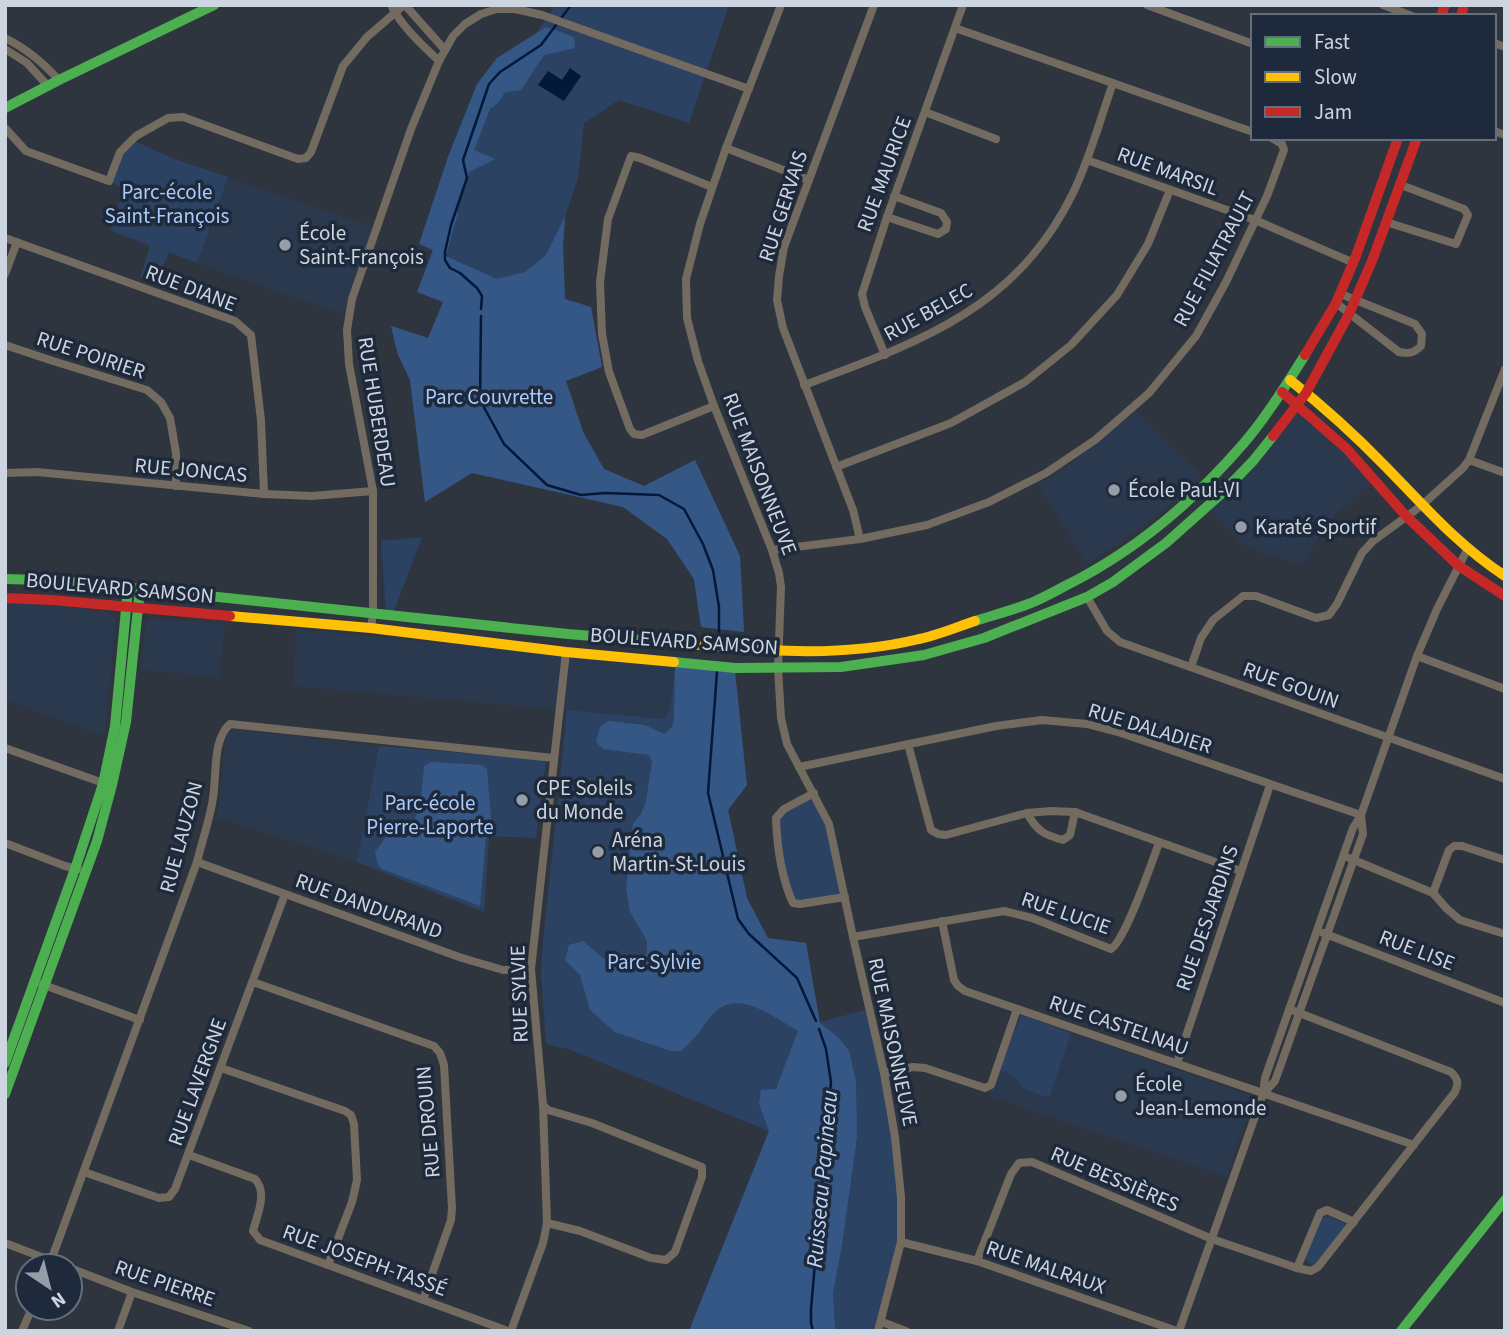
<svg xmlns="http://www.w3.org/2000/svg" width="1510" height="1336" font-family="'Source Sans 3',sans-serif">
  <rect width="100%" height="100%" fill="#2e353f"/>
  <g fill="#2b394f">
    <path d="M228 177 373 227 346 315 197 263Z"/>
    <path d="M1297 404 1375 478 1328 522 1302 565 1245 547 1207 507Z"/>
    <path d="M1135 411 1201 475 1183 494 1141 528 1087 564 1038 485 1069 465Z"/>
    <path d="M35 603 107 612 115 616 116 621 104 735 5 700V604Z"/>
    <path d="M155 618 225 624 219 677 140 670 147 620Z"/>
    <path d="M296 629 675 666 670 710 664 719 293 686Z"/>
    <path d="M232 729 379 746 357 862 218 818 226 735Z"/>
    <path d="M1021 1015 1253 1096 1227 1177 989 1096Z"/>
  </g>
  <g fill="#2c4262">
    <path d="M555 5H729L689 123 619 100 584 123 578 178 565 217 563 246 565 299 591 307 602 367 566 381 583 432 604 469 644 486 695 460 740 556 744 632 701 627 694 579 667 539 623 507 472 473 425 502 410 380 398 355 391 326 428 338 443 302 417 292 433 250 419 244 448 157 477 84 497 58 536 34Z"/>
    <path d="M132 140 172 158 228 177 197 263 169 252 156 283 140 278 150 246 110 230 124 189 109 181 120 152Z"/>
    <path d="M422 537 394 611 386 612 381 541Z"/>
    <path d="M675 666 747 785 728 810 747 898 768 938 806 943 820 1022 869 1009 895 1137 901 1242 878 1331H708L691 1325 769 1131 568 1049 546 1044 541 973 543 941 567 710 664 719 670 710Z"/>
    <path d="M379 746 546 760 536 838 489 836 484 912 357 862Z"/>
    <path d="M814 793 829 824 845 897 793 903 787 890 776 818Z"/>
    <path d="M1021 1015 1071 1033 1049 1098 1023 1088 1013 1075 999 1070Z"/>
    <path d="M1328 1216 1345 1224V1228L1316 1264 1311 1265 1305 1258 1322 1218Z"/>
  </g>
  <g fill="#355786">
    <path d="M546 27 574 37 575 48 544 55 521 90 505 92 499 102 490 109 474 150 495 159 469 172 456 212 458 213 446 256 497 279 525 272 546 255 565 217 563 246 565 299 591 307 602 367 566 381 583 432 604 469 644 486 695 460 740 556 744 632 701 627 694 579 667 539 623 507 472 473 425 502 410 380 398 355 391 326 428 338 443 302 417 292 433 250 419 244 448 157 477 84 497 58Z"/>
    <path d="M675 666 735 671 747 785 728 810 747 898 768 938 806 943 820 1023 838 1037 849 1051 856 1081 857 1137 842 1245 833 1293 835 1331H689L769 1131 759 1104 761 1090 776 1089 798 1031C775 1018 738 988 714 1013 707 1019 703 1028 697 1035 692 1041 687 1046 681 1051H671L615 1032 590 1010 580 975 565 960 569 945 583 941 604 959 624 971 636 967 647 952V941L630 912 626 888 633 824 641 814 646 801 652 761 649 755 603 749 596 742 600 727 608 721 645 725 664 734 672 727 674 720Z"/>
    <path d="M431 762 482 765 487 769 492 830 486 836 480 906 382 869 378 865 375 852 385 838 404 830 415 819 421 798 424 766Z"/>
  </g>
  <path fill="#04183a" d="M570 68 581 76 564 101 538 85 548 71 562 80Z"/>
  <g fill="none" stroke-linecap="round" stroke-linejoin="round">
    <g stroke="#04183a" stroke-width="2.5">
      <path d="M481 309 482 296 477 288 460 273 450 268 445 260V252L451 225 467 178 463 160 489 84 500 72 541 45 571 5"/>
      <path d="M481 316 480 400 504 444 547 485 581 495 605 493 659 495 684 509 703 544 713 570 719 607V644"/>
      <path d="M717 672 708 793 738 919 749 934 797 978 816 1021"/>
      <path d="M813 1331 811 1323V1309L831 1082 826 1049 819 1029"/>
    </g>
    <g stroke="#736b5f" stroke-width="8">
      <path d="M391 5C402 27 421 44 439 61"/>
      <path d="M405 5 445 50"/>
      <path d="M781 5 726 148 700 224 686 279 687 318 698 361 714 406 772 550 779 573 781 587 778 668 781 718 787 744 829 824 853 937 884 1073 895 1137 901 1197V1242L878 1331"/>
      <path d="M1147 5 1253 44"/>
      <path d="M1383 5 1412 16"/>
      <path d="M955 28 1253 132"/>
      <path d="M5 38C27 49 42 62 59 80"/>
      <path d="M1494 43 1505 47"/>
      <path d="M5 49 27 63 48 86"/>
      <path d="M925 112 996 139"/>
      <path d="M5 128 26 151 109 181 120 152 136 136 168 118 183 117 298 159 306 158 311 152 343 66 367 37 404 5"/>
      <path d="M1494 131 1505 135"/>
      <path d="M726 148 809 180"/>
      <path d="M1087 160 1255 220 1354 263"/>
      <path d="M712 187 640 158 631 156 608 219 600 282 602 334 609 372 630 429 634 434 642 435 714 406"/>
      <path d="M887 217 938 234 946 229 947 222 941 213 894 196"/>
      <path d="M1386 222 1456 244 1468 215 1464 209 1401 185"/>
      <path d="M5 238 235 321 251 335 261 420 264 494"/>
      <path d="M5 274 17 242"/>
      <path d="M1336 303 1399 352C1409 354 1414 353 1421 346L1422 334 1415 324 1341 294"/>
      <path d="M5 345 53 361 147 390 161 402 170 418 176 453V486"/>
      <path d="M885 355 865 307 862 294 887 217 963 5"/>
      <path d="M804 385C917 343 1016 310 1073 193 1090 158 1100 120 1113 83"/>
      <path d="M1469 460 1505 473"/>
      <path d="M836 467 951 423 1025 382 1071 345 1117 295 1148 244 1170 190"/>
      <path d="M5 473 37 472 264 494 312 496 373 491"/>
      <path d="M860 539 853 510 783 328 777 300 779 276 784 247 874 5"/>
      <path d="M772 550 860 539 927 525 989 502 1046 473 1095 440 1149 393 1196 336 1226 282 1267 196 1284 150 1282 144 1272 138"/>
      <path d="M1087 597 1107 631 1120 642 1505 779"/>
      <path d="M371 628 373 613V491L349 364 347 330 352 299 411 129 439 61 453 36 465 24 481 14 497 9H515L542 15 749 89"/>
      <path d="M1417 656 1505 689"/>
      <path d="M1191 667 1201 638 1213 620 1243 596H1256L1316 618 1329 615 1337 604 1362 553 1373 541 1421 506 1463 468 1469 460 1505 369"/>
      <path d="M908 744 931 830 938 834 946 835 1027 813 1051 811 1075 812 1241 871"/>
      <path d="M5 748 106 784"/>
      <path d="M799 767 996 726 1042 720 1087 724 1121 733 1361 815"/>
      <path d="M814 793 784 809 776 818C777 846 781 877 793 903L800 904 845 897"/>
      <path d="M1027 813C1037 831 1044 835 1063 840L1070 835 1075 812"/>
      <path d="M5 843 65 866 78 869"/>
      <path d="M1349 858 1433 893 1447 909 1460 920 1505 934"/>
      <path d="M197 862 462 958 503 970 531 969"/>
      <path d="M1433 893 1449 850 1454 846H1462L1505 860"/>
      <path d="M942 921 954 980 958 986 965 991 1414 1145"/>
      <path d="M1323 933 1505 1003"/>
      <path d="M853 937 1004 911 1032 918 1111 949C1126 939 1151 864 1159 843"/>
      <path d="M253 982 434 1046 440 1053 444 1065 452 1208 451 1220 423 1300"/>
      <path d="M41 984 140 1020"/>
      <path d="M1177 1063 1270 785"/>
      <path d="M221 1068 345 1111 351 1115 354 1124 357 1180 352 1202 328 1265"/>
      <path d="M884 1073 913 1067 925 1068 985 1088 991 1085 1017 1009"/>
      <path d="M1263 1094 1275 1081 1363 834 1361 816"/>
      <path d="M543 1105 548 1110 592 1123 702 1167V1177L675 1252 666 1260 651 1258 580 1231 547 1223"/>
      <path d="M189 1155 255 1179C268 1193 257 1215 253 1231L260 1240 508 1331"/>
      <path d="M84 1172 159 1198 169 1197 175 1189 285 894"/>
      <path d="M901 1242 977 1261 1177 1331"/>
      <path d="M5 1243 65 1266"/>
      <path d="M977 1261 1011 1174 1019 1163 1032 1162 1212 1239 1297 1268 1311 1271 1318 1267 1455 1092C1459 1083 1458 1079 1451 1072L1289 1009"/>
      <path d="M49 1266 197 862C202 841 210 819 213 798 217 775 212 740 230 724L554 758"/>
      <path d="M70 1268 132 1292 249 1331"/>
      <path d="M1297 1268 1320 1213 1327 1210 1354 1222"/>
      <path d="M882 1322 906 1331"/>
      <path d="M22 1331 32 1308"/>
      <path d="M118 1331 132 1292"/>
      <path d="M511 1331 543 1243 547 1223 543 1105 531 969 566 652"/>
      <path d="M1179 1331 1263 1094 1265 1078 1353 828 1361 815 1417 656 1437 609 1467 550"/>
    </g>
    <g stroke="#4caf50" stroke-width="10">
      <path d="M5 108 59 80 214 5"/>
      <path d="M5 579 43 580 104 585 568 634 677 643"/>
      <path d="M975 621C994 615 1013 610 1031 603 1043 598 1054 592 1065 586 1134 552 1194 501 1244 443 1267 416 1286 385 1305 355"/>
      <path d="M674 662 735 668 841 667 924 655 984 638 1087 597 1113 582 1166 543 1221 494 1253 461 1273 436"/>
      <path d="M5 1063 75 869 103 784 115 726 128 588"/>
      <path d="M5 1094 97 841 112 785 126 722 140 589"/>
      <path d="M1401 1331 1505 1200"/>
    </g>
    <g stroke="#ffc107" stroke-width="10">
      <path d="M1290 380C1324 407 1356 436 1386 467 1425 507 1458 545 1505 576"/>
      <path d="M230 616 371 628 566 652 674 662"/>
      <path d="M677 643C759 650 837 659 919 639 938 635 957 627 975 621"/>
    </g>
    <g stroke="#c62828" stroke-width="10">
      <path d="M1441 16 1445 5"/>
      <path d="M1461 16 1464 5"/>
      <path d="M1305 355 1336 303 1356 256 1398 138"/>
      <path d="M1282 392 1347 449 1406 516 1459 566 1505 596"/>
      <path d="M1273 436 1306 393 1349 314 1372 261 1417 138"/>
      <path d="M5 598 52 600 230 616"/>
    </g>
  </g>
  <g fill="#959da8" stroke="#1e2a3b" stroke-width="2.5">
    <circle cx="285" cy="245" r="7"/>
    <circle cx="1114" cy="490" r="7"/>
    <circle cx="1241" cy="527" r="7"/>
    <circle cx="522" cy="800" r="7"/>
    <circle cx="598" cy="852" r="7"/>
    <circle cx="1121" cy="1096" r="7"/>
  </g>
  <g text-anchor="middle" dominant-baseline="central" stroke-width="7" stroke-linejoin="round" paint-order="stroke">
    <g font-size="21" fill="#cdd5e0" stroke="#1e2a3b">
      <text transform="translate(1168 171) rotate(20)">RUE MARSIL</text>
      <text transform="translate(884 174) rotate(-70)">RUE MAURICE</text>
      <text transform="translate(783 206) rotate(-72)">RUE GERVAIS</text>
      <text transform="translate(1214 259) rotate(-62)">RUE FILIATRAULT</text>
      <text transform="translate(191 288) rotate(21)">RUE DIANE</text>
      <text transform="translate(928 312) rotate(-29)">RUE BELEC</text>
      <text transform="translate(91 355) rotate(18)">RUE POIRIER</text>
      <text transform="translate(377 412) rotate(81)">RUE HUBERDEAU</text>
      <text transform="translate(191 470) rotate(5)">RUE JONCAS</text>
      <text transform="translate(760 474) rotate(69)">RUE MAISONNEUVE</text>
      <text transform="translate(120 588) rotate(5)">BOULEVARD SAMSON</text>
      <text transform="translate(684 641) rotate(4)">BOULEVARD SAMSON</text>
      <text transform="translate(1291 685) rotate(20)">RUE GOUIN</text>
      <text transform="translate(1150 728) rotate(17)">RUE DALADIER</text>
      <text transform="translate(181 837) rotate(-75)">RUE LAUZON</text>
      <text transform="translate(369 906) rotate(20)">RUE DANDURAND</text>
      <text transform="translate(1066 913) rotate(19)">RUE LUCIE</text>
      <text transform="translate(1207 918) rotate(-71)">RUE DESJARDINS</text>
      <text transform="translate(1417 950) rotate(21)">RUE LISE</text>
      <text transform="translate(519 994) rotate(-92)">RUE SYLVIE</text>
      <text transform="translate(1119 1025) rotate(19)">RUE CASTELNAU</text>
      <text transform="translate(893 1042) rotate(78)">RUE MAISONNEUVE</text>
      <text transform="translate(197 1082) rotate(-70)">RUE LAVERGNE</text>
      <text transform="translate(428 1122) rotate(-95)">RUE DROUIN</text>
      <text transform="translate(1115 1179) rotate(23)">RUE BESSIÈRES</text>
      <text transform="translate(365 1260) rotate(20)">RUE JOSEPH-TASSÉ</text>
      <text transform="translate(1046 1267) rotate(19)">RUE MALRAUX</text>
      <text transform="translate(165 1283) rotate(19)">RUE PIERRE</text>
    </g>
    <g font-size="21" fill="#aacbfb" stroke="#1e2a3b">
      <text x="167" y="192">Parc-école<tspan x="167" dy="24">Saint-François</tspan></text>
      <text x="489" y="397">Parc Couvrette</text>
      <text x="430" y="803">Parc-école<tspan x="430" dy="24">Pierre-Laporte</tspan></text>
      <text x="654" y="962">Parc Sylvie</text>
    </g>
    <g font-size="21" fill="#cdd5e0" stroke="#1e2a3b" text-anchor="start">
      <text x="299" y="233">École<tspan x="299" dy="24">Saint-François</tspan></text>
      <text x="1128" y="490">École Paul-VI</text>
      <text x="1255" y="527">Karaté Sportif</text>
      <text x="536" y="788">CPE Soleils<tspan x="536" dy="24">du Monde</tspan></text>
      <text x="612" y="840">Aréna<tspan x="612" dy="24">Martin-St-Louis</tspan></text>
      <text x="1135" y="1084">École<tspan x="1135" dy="24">Jean-Lemonde</tspan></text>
    </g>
    <g font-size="23" font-style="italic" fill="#c0d7f7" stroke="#1e2a3b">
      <text transform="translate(822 1179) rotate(-85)">Ruisseau Papineau</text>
    </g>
  </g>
  <rect width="1510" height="1336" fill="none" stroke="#cdd5e0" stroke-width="14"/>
  <rect x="1251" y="14" width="245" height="126" fill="#1e2a3b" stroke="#646e7d" stroke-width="2"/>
  <rect x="1265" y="37" width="35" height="10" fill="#4caf50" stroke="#646e7d" stroke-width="2"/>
  <text x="1314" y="49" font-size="21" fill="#cdd5e0">Fast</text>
  <rect x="1265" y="72" width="35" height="10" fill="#ffc107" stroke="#646e7d" stroke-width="2"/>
  <text x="1314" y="84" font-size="21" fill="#cdd5e0">Slow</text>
  <rect x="1265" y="107" width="35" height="10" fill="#c62828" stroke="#646e7d" stroke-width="2"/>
  <text x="1314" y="119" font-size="21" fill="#cdd5e0">Jam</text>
  <g transform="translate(49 1287) rotate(145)"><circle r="33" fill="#1e2a3b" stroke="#646e7d" stroke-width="2"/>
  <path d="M0-5L12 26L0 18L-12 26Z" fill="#959da8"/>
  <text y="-10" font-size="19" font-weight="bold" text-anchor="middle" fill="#cdd5e0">N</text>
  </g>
</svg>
